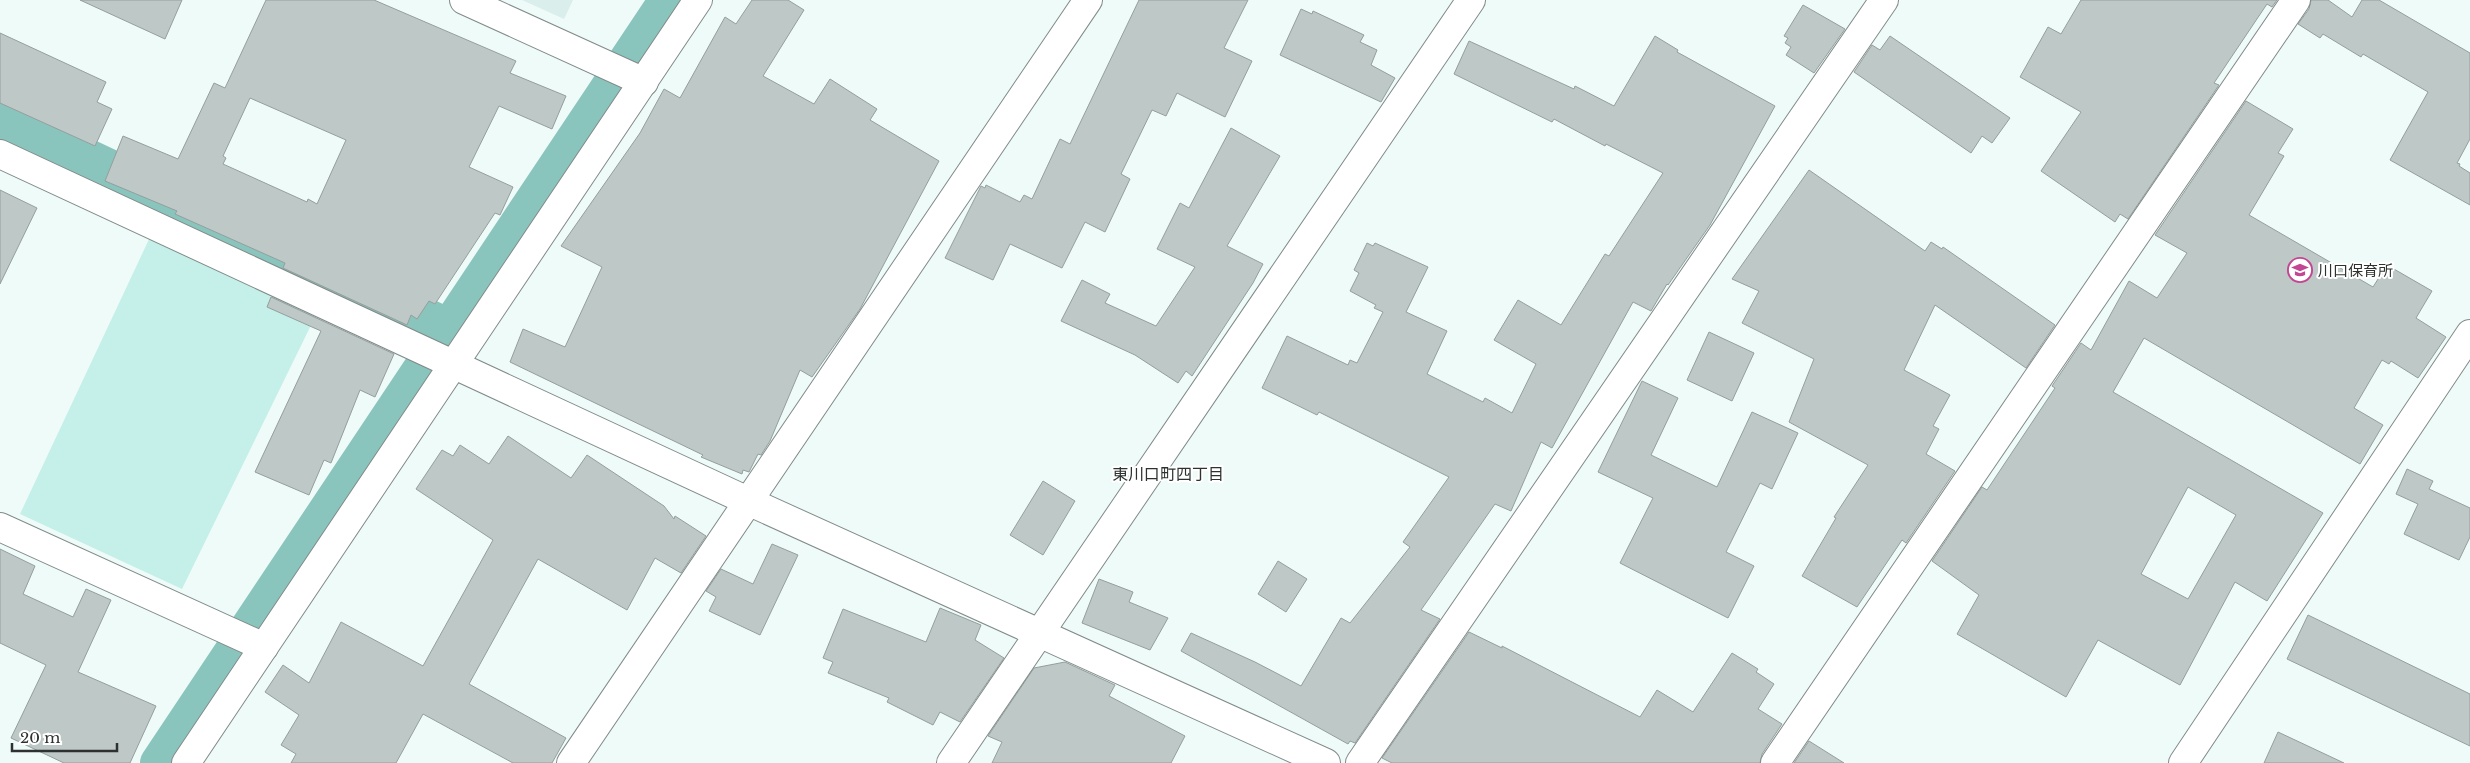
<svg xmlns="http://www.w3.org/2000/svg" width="2470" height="763" font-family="'Libre Baskerville','Noto Sans JP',serif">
  <rect width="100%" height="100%" fill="#effbf9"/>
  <path fill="#daeeeb" d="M522 0H573L564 19Z"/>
  <path fill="#c5efe9" d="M151 235 316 315 182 589 20 514Z"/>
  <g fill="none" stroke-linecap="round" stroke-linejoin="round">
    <path stroke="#8ac5bd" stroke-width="38" d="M159 763 668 0"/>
    <path stroke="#8ac5bd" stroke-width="64" d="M0 131 442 339"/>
  </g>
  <g fill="#bec9c7" stroke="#949f9d" fill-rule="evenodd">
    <path d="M80 0H182L165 39Z"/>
    <path d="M266 0H374L516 61 510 73 566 96 552 129 499 106 469 167 513 187 500 215 495 213 435 304 429 301 417 319 411 315 407 325 283 268 285 263 175 214 177 211 105 181 123 136 178 159 214 83 225 88ZM250 98 346 140 317 204 308 199 307 202 223 164 226 158 223 156Z"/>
    <path d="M752 0H788L804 10 763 76 814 104 830 79 877 109 870 120 939 161 860 309 812 377 800 370 770 441 761 455 758 454 749 472 743 470 742 474 701 457 703 455 510 362 523 329 565 347 602 267 561 246 640 133 664 89 680 98 725 17 736 24Z"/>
    <path d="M1139 0H1248L1224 48 1252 61 1225 117 1177 93 1166 116 1152 110 1121 174 1130 179 1105 232 1085 222 1062 268 1010 244 993 280 945 258 981 186 985 188 986 185 1020 202 1024 195 1032 199 1060 139 1070 144Z"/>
    <path d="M2081 0H2277L2272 7 2267 4 2214 83 2219 85 2128 219 2120 214 2115 222 2041 171 2081 112 2020 77 2048 27 2061 34Z"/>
    <path d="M2311 0H2328L2352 17 2362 0H2379L2470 53V139L2457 163 2460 164 2459 166 2470 173V205L2390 160 2428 92 2363 54 2361 57 2323 34 2320 38 2298 24 2309 9Z"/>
    <path d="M1803 5 1845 29 1814 73 1786 55 1791 47 1785 43 1788 38 1784 36Z"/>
    <path d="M1301 9 1312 14 1313 11 1364 35 1360 42 1377 50 1371 65 1395 78 1381 102 1280 55Z"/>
    <path d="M0 33 106 82 97 102 112 109 95 146 0 103Z"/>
    <path d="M1655 36 1678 50 1677 52 1775 106 1710 225 1668 285 1667 284 1651 311 1633 302 1552 448 1541 442 1511 511 1495 504 1421 610 1440 619 1355 743 1350 741 1348 744 1181 651 1191 633 1255 662 1301 686 1341 618 1350 623 1410 547 1403 542 1449 477 1319 412 1317 415 1262 388 1287 336 1348 365 1350 360 1357 363 1383 312 1374 308 1376 305 1350 291 1359 273 1354 270 1367 243 1373 246 1375 243 1428 267 1406 312 1447 331 1427 374 1483 402 1485 398 1512 413 1536 364 1494 340 1518 300 1561 325 1605 254 1609 256 1663 173 1606 144 1605 146 1554 119 1552 122 1454 74 1469 41 1574 89 1575 86 1614 106Z"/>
    <path d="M1890 36 2010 118 1992 143 1982 136 1971 153 1854 72 1872 45 1880 50Z"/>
    <path d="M2246 101 2293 129 2278 153 2284 156 2249 215 2373 287 2387 265 2432 291 2416 318 2446 337 2418 378 2391 361 2389 364 2382 360 2354 408 2383 425 2360 464 2144 338 2113 392 2323 513 2267 601 2235 582 2180 685 2098 640 2066 697 1957 634 1979 595 1932 561 1982 487 1987 490 2055 388 2052 386 2081 343 2091 350 2129 281 2157 298 2187 253 2155 235ZM2188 487 2236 515 2188 599 2141 574Z"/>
    <path d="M1231 128 1280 156 1227 246 1263 264 1253 283 1192 376 1186 371 1178 383 1135 355 1061 321 1082 280 1110 294 1105 303 1156 326 1195 267 1157 249 1180 203 1189 208Z"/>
    <path d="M1809 170 1925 251 1931 242 1942 249 1943 247 2055 325 2026 368 1935 305 1904 370 1950 395 1933 426 1939 429 1926 454 1955 471 1906 543 1902 540 1857 607 1802 576 1836 518 1834 517 1868 465 1789 422 1814 359 1742 323 1759 291 1732 279Z"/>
    <path d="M0 190 37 208 0 284Z"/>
    <path d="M271 297 394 354 375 397 360 390 331 463 324 460 309 495 255 472 321 331 267 307Z"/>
    <path d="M1709 332 1754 353 1732 401 1687 380Z"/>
    <path d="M1642 381 1678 398 1651 455 1717 487 1752 412 1798 433 1772 489 1760 483 1726 552 1754 566 1728 618 1620 563 1653 498 1598 472Z"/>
    <path d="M508 436 571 478 587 455 664 506 674 519 675 516 706 536 681 573 655 558 627 610 538 559 469 684 566 738 552 763H513L423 714 396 763H291L296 754 281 745 299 715 265 692 283 665 309 683 341 622 423 666 493 540 416 489 442 450 453 456 460 445 489 464Z"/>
    <path d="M2407 469 2433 481 2429 489 2470 508V537L2459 560 2404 534 2418 504 2396 494Z"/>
    <path d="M1043 481 1075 501 1043 555 1010 535Z"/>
    <path d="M772 544 798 555 760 635 709 611 716 597 706 591 721 569 753 584Z"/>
    <path d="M0 549 35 566 23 594 73 617 86 589 111 600 78 672 156 706 130 763H64L11 738 46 665 0 643Z"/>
    <path d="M1278 561 1307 579 1286 612 1258 594Z"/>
    <path d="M1099 579 1133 592 1129 602 1168 618 1150 650 1082 623Z"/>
    <path d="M940 608 981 625 975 640 1004 658 960 722 940 712 933 725 887 702 889 698 828 673 833 662 823 658 843 609 926 642Z"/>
    <path d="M2308 615 2470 694V746L2287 659Z"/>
    <path d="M1469 632 1502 648V646L1640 717 1657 690 1693 712 1732 653 1758 669 1756 672 1774 684 1758 709 1782 724 1762 754 1760 763H1392L1382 758Z"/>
    <path d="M1065 662 1115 685 1109 696 1185 736 1171 763H992L1002 742 988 736 1034 668Z"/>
    <path d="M2278 732 2344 763H2264Z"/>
    <path d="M1809 741 1844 763H1794Z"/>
  </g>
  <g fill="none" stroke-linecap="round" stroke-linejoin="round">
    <defs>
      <g id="minor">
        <path d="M464 0 644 82"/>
        <path d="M0 154 750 502 1326 763"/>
        <path d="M0 527 264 647"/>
        <path d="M571 763 1088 0"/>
        <path d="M951 763 1471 0"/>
        <path d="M1360 763 1884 0"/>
        <path d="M1775 763 2296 0"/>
        <path d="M2183 763 2470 334"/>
      </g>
      <path id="tertiary" d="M186 763 698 0"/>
    </defs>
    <use href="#minor" stroke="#818c8a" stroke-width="30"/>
    <use href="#tertiary" stroke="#818c8a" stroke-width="30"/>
    <use href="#minor" stroke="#fff" stroke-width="28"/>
    <use href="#tertiary" stroke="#fff" stroke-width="28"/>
  </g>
  <defs>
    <symbol id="school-ring" viewBox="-11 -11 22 22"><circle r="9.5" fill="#fff" stroke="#c34694" stroke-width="1.5"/><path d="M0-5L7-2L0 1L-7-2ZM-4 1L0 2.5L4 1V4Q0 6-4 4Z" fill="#c34694"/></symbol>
  </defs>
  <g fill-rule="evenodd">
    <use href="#school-ring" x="2286" y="256" width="28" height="28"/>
  </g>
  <g text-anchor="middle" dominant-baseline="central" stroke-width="4" stroke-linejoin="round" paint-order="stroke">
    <g font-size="15" fill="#2d3231" stroke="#fff" text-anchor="start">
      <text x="2318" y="270">川口保育所</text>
    </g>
    <g font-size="16" fill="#2d3231" stroke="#fff">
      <text x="1168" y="474">東川口町四丁目</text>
    </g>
  </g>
  <path d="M12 743v8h105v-8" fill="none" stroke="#2d3231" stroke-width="2.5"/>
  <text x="20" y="743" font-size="15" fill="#2d3231" stroke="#ffffff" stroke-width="4" paint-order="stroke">20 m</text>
</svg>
